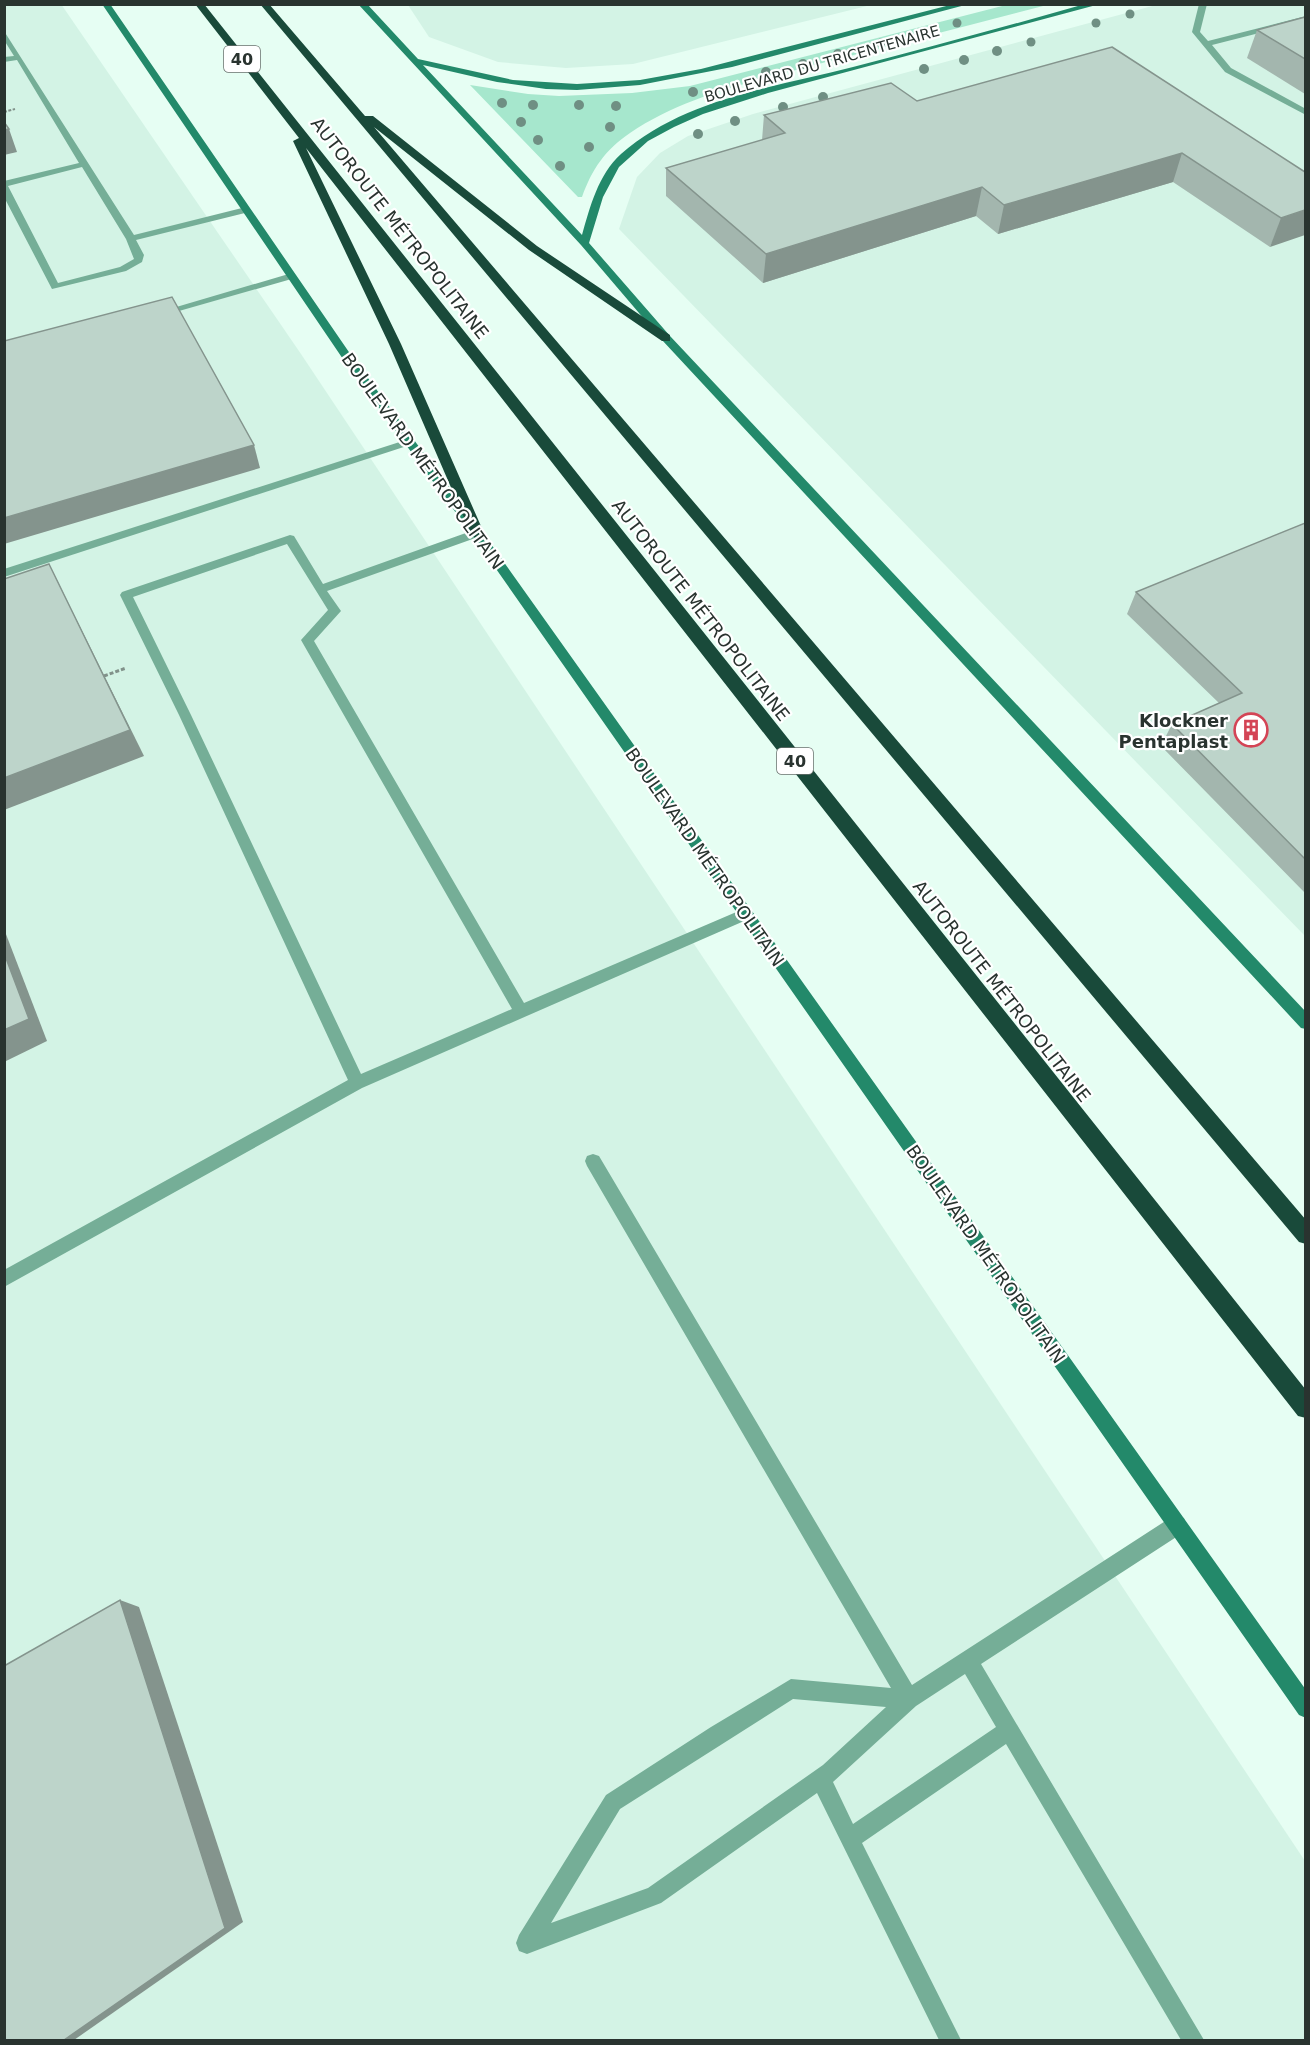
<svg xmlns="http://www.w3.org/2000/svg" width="1310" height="2045" font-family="'DejaVu Sans',sans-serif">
  <rect width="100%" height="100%" fill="#e6fef3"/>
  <g fill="#d3f3e5">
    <path d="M61 4 301 354 1305 1861 1306 2040H5L4 5Z"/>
    <path d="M408 5H871L633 64 566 68 498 62 429 37Z"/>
    <path d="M1156 5H1305V936L619 229 637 177 660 153 688 136 753 114Z"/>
  </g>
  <path fill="#a6e7cd" d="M1010 4 1047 5C973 24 900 43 826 62 760 80 688 94 630 133 605 150 592 169 582 197H578L470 85 528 94 559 96 632 93 690 86Z"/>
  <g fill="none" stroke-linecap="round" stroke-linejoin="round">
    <path stroke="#81918a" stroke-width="2" stroke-dasharray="3 1.5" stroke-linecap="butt" d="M4 112 15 109"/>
    <path stroke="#81918a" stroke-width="3" stroke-dasharray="4 2" stroke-linecap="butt" d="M104 676 126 668"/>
    <g fill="#75ae97" fill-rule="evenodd">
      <path d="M1199 4H1207L1200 32 1208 41 1306 16V21L1212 45 1231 68 1306 109V115L1225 72 1192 32Z"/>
      <path d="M4 31 134 235 246 207 249 208V212L136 240 144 255 142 262 126 271 52 289 4 197V181L79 163 17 60 4 62V57L14 56 4 40ZM82 167 126 239 134 259 120 267 58 283 8 186Z"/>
      <path d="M292 273 295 274V278L165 315 156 313Z"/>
      <path d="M409 439 413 440V444L4 577V569Z"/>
      <path d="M477 529 483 533 481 536 327 591 341 611 314 641 524 1003 741 910H751L753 914 751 918 362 1088 4 1287V1270L348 1080 179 715 120 595 122 592 290 535 294 536 323 584ZM287 544 328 610 301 640 512 1009 361 1074 191 715 133 597Z"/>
      <path d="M593 1154 599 1156 912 1685 1170 1518 1177 1516 1184 1518 1186 1525 1184 1532 981 1664 1204 2040H1181L1006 1744 862 1843 961 2040H939L817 1793 661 1903 527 1954 519 1951 516 1943 519 1935 606 1795 711 1727 791 1679 891 1688 587 1166 585 1161 587 1156ZM965 1674 996 1727 853 1824 833 1782 916 1706ZM793 1699 886 1707 823 1765 648 1888 551 1923 620 1809Z"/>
    </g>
    <g fill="#23896a" fill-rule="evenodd">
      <path d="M102 4H110L353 358 481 530 1306 1690V1718L1299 1715 473 536 345 362Z"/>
      <path d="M358 4H367L418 59 513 80 577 84 640 80 701 69 954 4H969L732 67 640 85 577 90 546 89 497 82 423 65 582 235C590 207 598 175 621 154 683 99 775 87 853 67 930 47 1008 26 1085 4H1100L768 93 703 114 674 127 648 141 619 167 603 197 589 243 670 336 1306 1012V1029L1301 1028 662 340 581 245Z"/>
    </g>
    <g fill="#194a3a" fill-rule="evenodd">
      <path d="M195 4H204L1306 1390V1418L1298 1416 306 148 401 344 484 533 477 538 472 536 389 344 293 141 299 138Z"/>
      <path d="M260 4H269L365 116H373L537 246 670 335V341H662L529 250 374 127 1306 1220V1244L1299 1242Z"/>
    </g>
  </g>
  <g fill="#6f8f83">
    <circle cx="1130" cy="14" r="4.5"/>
    <circle cx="957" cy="23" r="4.5"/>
    <circle cx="1096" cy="23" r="4.5"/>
    <circle cx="919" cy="33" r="4.5"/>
    <circle cx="1031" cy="42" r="4.5"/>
    <circle cx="881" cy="43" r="4.5"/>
    <circle cx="997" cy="51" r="5"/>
    <circle cx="838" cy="54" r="5"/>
    <circle cx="964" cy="60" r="5"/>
    <circle cx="803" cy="64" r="5"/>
    <circle cx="924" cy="69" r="5"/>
    <circle cx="766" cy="72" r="5"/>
    <circle cx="693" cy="92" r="5"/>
    <circle cx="823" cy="97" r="5"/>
    <circle cx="502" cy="103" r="5"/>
    <circle cx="533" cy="105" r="5"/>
    <circle cx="579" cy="105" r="5"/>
    <circle cx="616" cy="106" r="5"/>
    <circle cx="783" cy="107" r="5"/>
    <circle cx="735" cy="121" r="5"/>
    <circle cx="521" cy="122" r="5"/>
    <circle cx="610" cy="127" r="5"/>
    <circle cx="698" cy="134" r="5"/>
    <circle cx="538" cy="140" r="5"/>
    <circle cx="589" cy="147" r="5"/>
    <circle cx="560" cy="166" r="5"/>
  </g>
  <g fill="#a3b6ae">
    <path d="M1305 17V94L1247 58 1257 30Z"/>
    <path d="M917 101 1305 172 1270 247 1173 182 998 234 976 216 763 283 666 196V168L762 140 764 115Z"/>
    <path d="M1305 523V893L1161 746 1172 724 1219 703 1127 614 1136 592Z"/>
  </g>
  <g fill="#84948d">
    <path d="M9 129 17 152 4 155V130Z"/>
    <path d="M1182 153 1173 182 998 234 1004 205Z"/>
    <path d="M982 187 976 216 763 283 766 254Z"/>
    <path d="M1305 210V235L1270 247 1281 218Z"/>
    <path d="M254 445 260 468 4 544V518Z"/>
    <path d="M49 564 144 756 4 810V778Z"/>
    <path d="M4 929 47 1041 4 1062Z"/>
    <path d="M120 1600 139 1607 243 1922 74 2040H64Z"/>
  </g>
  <g fill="#bdd4ca" stroke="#84948d" stroke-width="1.5">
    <path d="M1305 17V59L1257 30Z"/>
    <path d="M1112 47 1305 172V210L1281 218 1182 153 1004 205 982 187 766 254 666 168 785 133 764 115 891 83 917 101Z"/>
    <path d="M4 122 9 129 4 130Z"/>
    <path d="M172 297 254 445 4 518V341Z"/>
    <path d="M1305 523V859L1172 724 1242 693 1136 592Z"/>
    <path d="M49 564 130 730 4 778V579Z"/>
    <path d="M4 953 29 1019 4 1030Z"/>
    <path d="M120 1600 225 1928 64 2040H4V1666Z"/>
  </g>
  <defs>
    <symbol id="building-ring" viewBox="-11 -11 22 22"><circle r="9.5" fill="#fff" stroke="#d44455" stroke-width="1.5"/><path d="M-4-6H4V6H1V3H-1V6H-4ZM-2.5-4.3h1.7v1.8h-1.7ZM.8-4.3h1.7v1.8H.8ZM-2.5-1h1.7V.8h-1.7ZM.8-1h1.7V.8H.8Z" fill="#d44455"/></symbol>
  </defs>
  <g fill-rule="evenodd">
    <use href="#building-ring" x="1232" y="711" width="38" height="38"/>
  </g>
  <g text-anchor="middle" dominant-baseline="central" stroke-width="4.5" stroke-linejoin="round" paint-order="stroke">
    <g font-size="15" fill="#29332f" stroke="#fff">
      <text transform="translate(822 64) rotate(-16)">BOULEVARD DU TRICENTENAIRE</text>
    </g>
    <g fill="#fff" stroke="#69706d" stroke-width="1.5">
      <rect x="224" y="46" width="36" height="26" rx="4.5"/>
      <rect x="777" y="748" width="36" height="26" rx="4.5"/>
    </g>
    <g font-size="16" font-weight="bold" fill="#29332f">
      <text x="242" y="59">40</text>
      <text x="795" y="761">40</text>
    </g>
    <g font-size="18" fill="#29332f" stroke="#fff">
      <text transform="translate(400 228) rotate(52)">AUTOROUTE MÉTROPOLITAINE</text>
      <text transform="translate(423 461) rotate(54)">BOULEVARD MÉTROPOLITAIN</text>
      <text transform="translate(701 610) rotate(52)">AUTOROUTE MÉTROPOLITAINE</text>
      <text transform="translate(705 857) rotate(55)">BOULEVARD MÉTROPOLITAIN</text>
      <text transform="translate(1002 991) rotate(52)">AUTOROUTE MÉTROPOLITAINE</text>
      <text transform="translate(986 1254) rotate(55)">BOULEVARD MÉTROPOLITAIN</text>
    </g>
    <g font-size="18" font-weight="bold" fill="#29332f" stroke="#fff" text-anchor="end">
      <text x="1228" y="720">Klockner<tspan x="1228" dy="21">Pentaplast</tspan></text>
    </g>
  </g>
  <rect width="1310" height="2045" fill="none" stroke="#29332f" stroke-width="12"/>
</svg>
